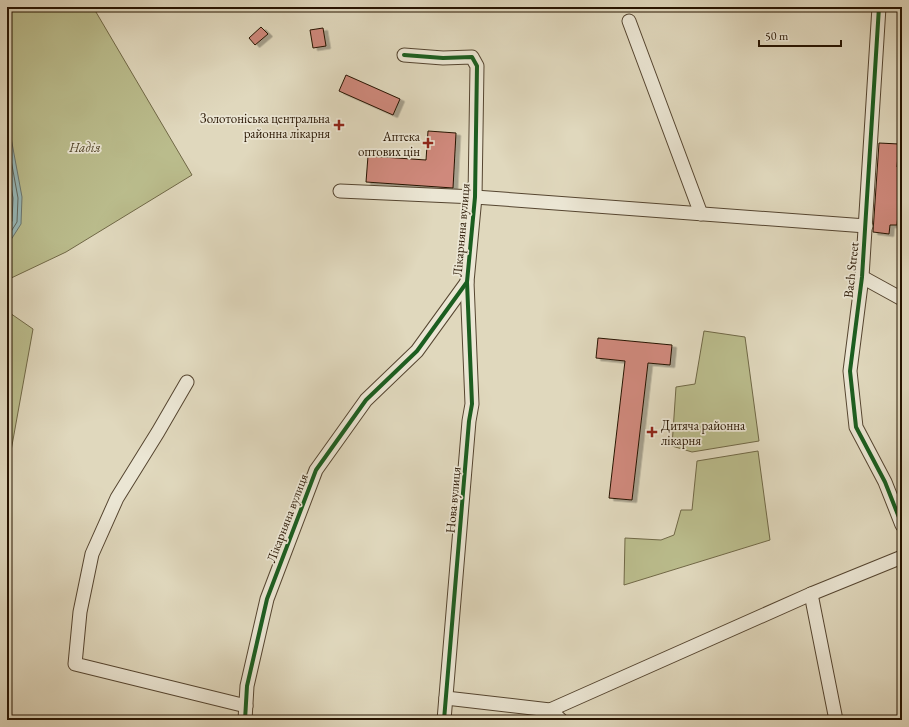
<svg xmlns="http://www.w3.org/2000/svg" width="909" height="727" font-family="'EB Garamond',serif">
  <defs>
    <filter id="shadow"><feDropShadow dx="4.5" dy="2.5" stdDeviation="0" flood-color="#0004"/></filter>
  </defs>
  <rect width="100%" height="100%" fill="#e0d8bd"/>
  <filter id="stains"><feTurbulence type="fractalNoise" baseFrequency=".005" numOctaves="4"/><feColorMatrix values="0 0 0 0 .2 0 0 0 0 .09 0 0 0 0 .02 0 0 0 .5 -.17"/></filter>
  <radialGradient id="worn" r=".72"><stop offset=".6" stop-color="#630" stop-opacity="0"/><stop offset="1" stop-color="#630" stop-opacity=".3"/></radialGradient>
  <g fill="#babc8c" stroke="#706846">
    <path d="M7 7H93L192 175 66 252 7 280Z"/>
    <path d="M7 311 33 329 7 473Z"/>
    <path d="M704 331 745 337 759 441 692 452 672 446 676 387 695 384Z"/>
    <path d="M758 451 770 540 624 585 625 538 661 540 674 535 681 510H692L697 461Z"/>
  </g>
  <path fill="#96b8b9" stroke="#6a766f" d="M7 116 22 197 21 224 7 246Z"/>
  <g fill="none" stroke-linecap="round" stroke-linejoin="round">
    <g stroke="#5e665d" stroke-width="1">
      <path d="M7 138 18 198 17 222 7 238"/>
      <path d="M7 164 13 198 12 221 7 229"/>
    </g>
  </g>
  <g fill="#cf897b" stroke="#271401" filter="url(#shadow)">
    <path d="M261 27 268 34 255 45 249 38Z"/>
    <path d="M323 28 326 46 313 48 310 30Z"/>
    <path d="M346 75 400 99 393 115 339 91Z"/>
    <path d="M428 131 456 133 453 188 366 182 368 156 426 160Z"/>
    <path d="M879 143 899 144 897 167 902 168V204H899L897 225H890L889 234 873 232Z"/>
    <path d="M598 338 672 345 670 365 648 363 632 500 609 498 625 361 596 358Z"/>
  </g>
  <g fill="none" stroke-linecap="round" stroke-linejoin="round">
    <defs>
      <g id="street">
        <path d="M879 7 862 277 850 371 856 427 885 482 902 525"/>
        <path d="M629 21 701 214"/>
        <path d="M404 55 443 58 472 57 477 66 475 197 467 282 472 404 469 421 444 720"/>
        <path d="M340 191 475 197 866 226"/>
        <path d="M862 277 902 299"/>
        <path d="M187 382 158 432 117 498 92 554 80 612 75 664 246 706"/>
        <path d="M811 594 836 720"/>
        <path d="M446 698 550 710 811 594 902 557"/>
        <path d="M550 710 561 720"/>
        <path d="M245 720 247 686 267 599 316 470 366 400 417 351 467 282"/>
      </g>
    </defs>
    <use href="#street" stroke="#554530" stroke-width="15"/>
    <use href="#street" stroke="#ebe6d4" stroke-width="13"/>
    <defs>
      <g id="cycleway">
        <path d="M879 7 862 277 850 371 856 427 885 482 902 525"/>
        <path d="M404 55 443 58 472 57 477 66 475 197 467 282 472 404 469 421 444 720"/>
        <path d="M245 720 247 686 267 599 316 470 366 400 417 351 467 282"/>
      </g>
    </defs>
    <use href="#cycleway" stroke="#ebe6d4" stroke-width="6"/>
    <use href="#cycleway" stroke="#1b5e20" stroke-width="4"/>
  </g>
  <g fill="#8f2418" stroke="#ebe6d4" stroke-width="1.5">
    <path d="M337 119h4v4h4v4h-4v4h-4v-4h-4v-4h4z"/>
    <path d="M426 137h4v4h4v4h-4v4h-4v-4h-4v-4h4z"/>
    <path d="M650 426h4v4h4v4h-4v4h-4v-4h-4v-4h4z"/>
  </g>
  <g text-anchor="middle" dominant-baseline="central" stroke-width="3.5" stroke-linejoin="round" paint-order="stroke">
    <g font-size="13" fill="#271401" stroke="#ebe6d4" text-anchor="end">
      <text x="330" y="118">Золотоніська центральна<tspan x="330" dy="15">районна лікарня</tspan></text>
      <text x="420" y="136">Аптека<tspan x="420" dy="15">оптових цін</tspan></text>
      <text x="661" y="425" text-anchor="start">Дитяча районна<tspan x="661" dy="15">лікарня</tspan></text>
    </g>
    <g font-size="13" font-style="italic" fill="#53462b" stroke="#ebe6d4">
      <text x="85" y="147">Надія</text>
    </g>
    <g font-size="13" fill="#271401" stroke="#ebe6d4">
      <text transform="translate(461 230) rotate(-85)">Лікарняна вулиця</text>
      <text transform="translate(851 270) rotate(-84)">Bach Street</text>
      <text transform="translate(453 500) rotate(-85)">Нова вулиця</text>
      <text transform="translate(287 518) rotate(-69)">Лікарняна вулиця</text>
    </g>
  </g>
  <rect width="909" height="727" fill="none" stroke="#e0d8bd" stroke-width="24"/>
  <rect x="8" y="8" width="893" height="711" fill="none" stroke="#271401" stroke-width="2"/>
  <rect x="12" y="12" width="885" height="703" fill="none" stroke="#271401"/>
  <path d="M759 40v6h82v-6" fill="none" stroke="#271401" stroke-width="2"/>
  <text x="765" y="40" font-size="12" fill="#271401" stroke="#ebe6d4" stroke-width="3" paint-order="stroke">50 m</text>
  <rect width="100%" height="100%" filter="url(#stains)"/>
  <rect width="100%" height="100%" fill="url(#worn)"/>
</svg>
